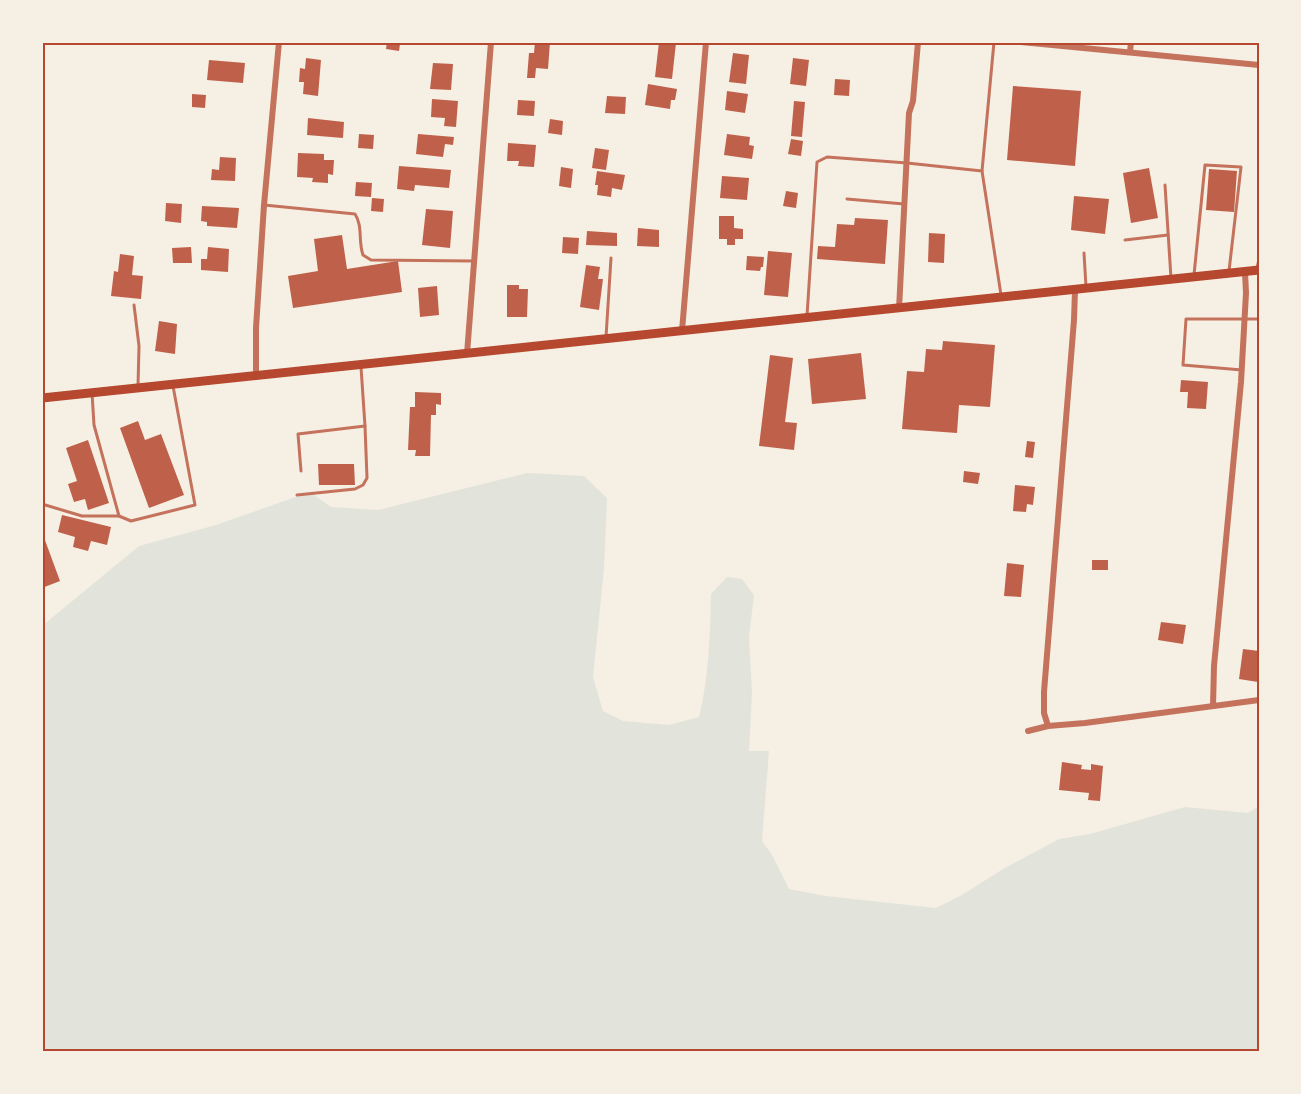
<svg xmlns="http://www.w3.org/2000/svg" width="1301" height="1094" font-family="'DM Sans',sans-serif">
  <rect width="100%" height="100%" fill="#f6efe4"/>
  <path fill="#e2e4dc" d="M527 473 584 476 607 498 604 569 593 677 603 711 623 721 669 725 699 717C709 676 710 636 711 594L727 577 742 579 754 595 749 637 752 693 749 751H769L762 841 772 855 789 889 826 896 936 908 962 895 1003 869 1059 839 1090 834 1185 807 1248 813 1259 806V1052H42V626L139 546 216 525 310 492 331 507 378 510Z"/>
  <g fill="#bf614a">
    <path d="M387 42H403V44H400L399 51 386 49Z"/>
    <path d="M535 42H550L548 69 536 68 535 78H527L529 53H534Z"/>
    <path d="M659 42 676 43 672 79 655 77Z"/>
    <path d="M733 53 749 55 746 84 729 82Z"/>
    <path d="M306 58 321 60 318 96 303 94 304 82H299L300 68 305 69Z"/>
    <path d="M793 58 809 60 806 86 790 84Z"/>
    <path d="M209 60 245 63 243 83 207 80Z"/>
    <path d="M433 63 453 64 451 90 430 89Z"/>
    <path d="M835 79 850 80 849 96 834 95Z"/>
    <path d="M648 84 677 89 675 100H671L670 109 645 105Z"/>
    <path d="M1013 86 1081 91 1075 166 1007 160Z"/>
    <path d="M727 91 748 94 745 113 725 110Z"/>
    <path d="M192 94 206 95 205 108 192 107Z"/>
    <path d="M607 96 626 97 625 114 605 113Z"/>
    <path d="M432 99 458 101 456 127 444 126 445 118 431 117Z"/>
    <path d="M518 100 535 101 534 116 517 115Z"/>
    <path d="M794 101 805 102 802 137 791 136Z"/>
    <path d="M308 118 344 122 343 138 307 135Z"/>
    <path d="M550 119 563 121 562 135 548 133Z"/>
    <path d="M359 134 374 135 373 149 358 148Z"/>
    <path d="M418 134 454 137 453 145 445 144 443 157 416 154Z"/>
    <path d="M727 134 750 137 749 145 754 146 752 159 724 155Z"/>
    <path d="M791 139 803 141 801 156 788 154Z"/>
    <path d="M508 143 536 145 534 167 518 166 519 161H507Z"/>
    <path d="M595 148 609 150 606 170 592 168Z"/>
    <path d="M298 153 324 154V160H334L333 175 328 174V183L312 182 313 178 297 177Z"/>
    <path d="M220 157 236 158 235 181 211 180 212 169 219 170Z"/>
    <path d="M399 166 451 170 449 188 415 185 414 191 397 189Z"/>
    <path d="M561 167 573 169 571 188 559 186Z"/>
    <path d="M1149 168 1158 218 1131 223 1123 173Z"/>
    <path d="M1209 169 1237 171 1234 212 1206 210Z"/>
    <path d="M597 171 625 175 622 190 612 188 611 197 597 195 598 185H595Z"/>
    <path d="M722 176 749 178 747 200 720 198Z"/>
    <path d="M356 182 372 183 371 197 355 196Z"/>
    <path d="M786 191 798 193 796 208 783 206Z"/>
    <path d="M1074 196 1109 199 1105 234 1071 230Z"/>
    <path d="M372 198 384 199 383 212 371 211Z"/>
    <path d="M166 203 182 204 181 223 165 221Z"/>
    <path d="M202 206 239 208 237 228 207 226V222L201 221Z"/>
    <path d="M426 209 453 211 450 248 422 245Z"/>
    <path d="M719 216H734V228L743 229V239H735V245H727V239H719Z"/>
    <path d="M855 218 888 220 885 264 817 259 818 246 835 247 837 224 854 225Z"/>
    <path d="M638 228 659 230V247L637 246Z"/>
    <path d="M587 231 617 233V246L586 245Z"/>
    <path d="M929 233 945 234 944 263 928 262Z"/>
    <path d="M342 235 347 269 398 261 402 292 293 308 288 276 318 271 314 239Z"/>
    <path d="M563 237 579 238 578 254 562 253Z"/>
    <path d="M191 247 192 263H173L172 248Z"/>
    <path d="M208 247 229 249 228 272 201 270V259H207Z"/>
    <path d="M768 251 792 253 788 297 764 295Z"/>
    <path d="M120 254 134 256 132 275 143 276 141 299 111 296 114 271 118 272Z"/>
    <path d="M747 256 764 257 763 267H761L760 271 746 270Z"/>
    <path d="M586 265 600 267 598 279H603L599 310 580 307Z"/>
    <path d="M507 285H519V289H528L527 317H507Z"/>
    <path d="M437 286 439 315 420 317 418 288Z"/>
    <path d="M159 321 177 324 175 354 155 351Z"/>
    <path d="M943 341 995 345 990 407 959 405 957 433 902 429 907 371 924 372 926 349 942 350Z"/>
    <path d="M861 353 866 399 812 404 808 359Z"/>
    <path d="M770 355 793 358 785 422 797 423 794 450 759 446Z"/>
    <path d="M1181 380 1208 382 1206 409 1187 408 1188 392H1180Z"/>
    <path d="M415 392 441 393V405L436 404V415H431L430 456H415L416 450H408L410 407H415Z"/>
    <path d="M138 421 145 440 161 434 184 495 149 508 120 428Z"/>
    <path d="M88 440 109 503 88 510 85 499 74 502 68 484 77 481 66 448Z"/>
    <path d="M1027 441 1035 442 1033 458 1025 457Z"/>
    <path d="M318 464H354L355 485H319Z"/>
    <path d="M964 471 980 473 978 484 963 482Z"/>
    <path d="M1015 485 1035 487 1033 505 1027 504 1026 512 1013 511Z"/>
    <path d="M62 515 111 527 107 545 91 541 88 551 73 547 75 537 58 532Z"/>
    <path d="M42 532 60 581 42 588Z"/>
    <rect x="1092" y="560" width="16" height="10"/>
    <path d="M1007 563 1024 565 1021 597 1004 596Z"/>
    <path d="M1161 622 1186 625 1183 644 1158 640Z"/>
    <path d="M1243 649 1259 651 1258 682 1239 679Z"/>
    <path d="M1062 762 1082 765 1081 769 1091 770V764L1103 766 1100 801 1088 800 1089 793 1059 790Z"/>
  </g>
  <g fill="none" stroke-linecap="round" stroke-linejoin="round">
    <g stroke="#c5725c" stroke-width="3">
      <path d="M982 171 994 42"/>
      <path d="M1165 185 1171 278"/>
      <path d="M847 199 904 204"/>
      <path d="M264 205 355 214C363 226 358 241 363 255L371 260 473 261"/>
      <path d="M1125 240 1168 235"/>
      <path d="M1084 253 1086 287"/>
      <path d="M1257 268 1259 259"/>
      <path d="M1194 275 1205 165 1241 167 1229 271"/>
      <path d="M134 305 139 346 138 386"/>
      <path d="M807 316 817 162 827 157 907 163 982 171 1001 295"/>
      <path d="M606 337 611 258"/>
      <path d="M1242 370 1183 365 1186 319H1259"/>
      <path d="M301 471 298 434 365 426 361 367"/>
      <path d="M297 495 355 489 363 485 367 478 365 426"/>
      <path d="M42 504 82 516H119L94 425 92 393"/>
      <path d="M119 516 131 521 195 505 173 386"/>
    </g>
    <g stroke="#c5725c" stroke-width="6">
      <path d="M1021 42 1259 65"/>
      <path d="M1130 52 1131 42"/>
      <path d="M899 309 909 113 913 101 918 42"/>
      <path d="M682 331 706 42"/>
      <path d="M467 354 491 42"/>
      <path d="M256 376V328L264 205 279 42"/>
      <path d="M1213 706 1214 666 1241 382 1246 293 1245 272"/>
      <path d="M1048 726 1044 713V692L1074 320 1075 290"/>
      <path d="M1028 731 1048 726 1085 723 1259 700"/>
    </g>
    <path stroke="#b5482f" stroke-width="9" d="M42 398 1259 270"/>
  </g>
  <rect width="1301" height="1094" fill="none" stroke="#f6efe4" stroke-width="87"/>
  <rect x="44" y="44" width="1214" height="1006" fill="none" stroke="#b5482f" stroke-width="2"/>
</svg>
